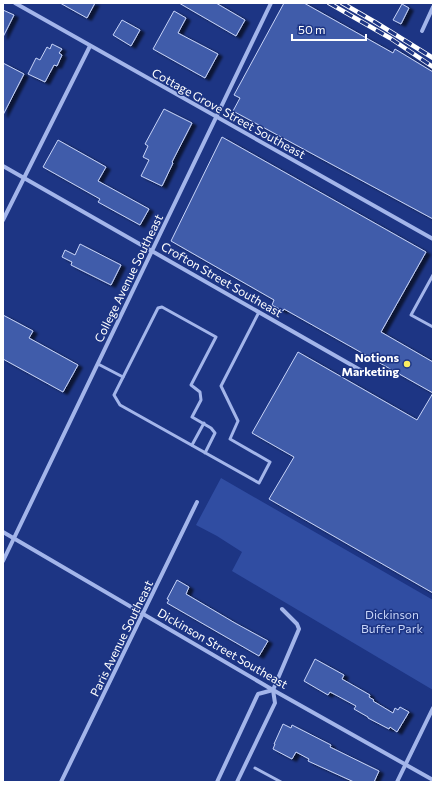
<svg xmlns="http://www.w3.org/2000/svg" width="436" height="785" font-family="Commissioner,sans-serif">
  <defs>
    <filter id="shadow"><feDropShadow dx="4.5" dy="2.5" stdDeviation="1" flood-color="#0009"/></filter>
  </defs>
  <rect width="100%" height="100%" fill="#1d3584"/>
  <path fill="#304da2" d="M221 478 433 600V690L232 571 242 552 217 536 196 525Z"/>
  <g fill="#415baa" stroke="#c7d4f8" filter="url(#shadow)">
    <path d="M60 3H95L87 18Z"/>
    <path d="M179 3H216L245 20 236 36Z"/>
    <path d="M284 3H304L393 53 395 49 433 72V219L233 111 240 98 234 95Z"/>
    <path d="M402 4 409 8 401 24 393 20Z"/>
    <path d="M3 10 14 15 3 37Z"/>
    <path d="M174 11 186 18 178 33 218 54 205 78 153 49Z"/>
    <path d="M122 20 140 30 131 46 113 35Z"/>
    <path d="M52 44 62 49 59 53 62 55 57 66 54 65 45 82 28 74 36 58 40 60 47 47 50 49Z"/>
    <path d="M3 63 24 74 3 115Z"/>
    <path d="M164 109 192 123 172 162 173 163 162 186 141 176 149 160 143 157 148 146 145 144Z"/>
    <path d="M222 137 426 252 381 332 433 362V593L269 499 294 457 252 433 298 352 417 420 433 393 284 309 283 311 272 305 274 300 171 241Z"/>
    <path d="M58 140 106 167 98 181 149 209 140 225 98 202 100 199 43 167Z"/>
    <path d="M80 244 121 265 111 285 71 265 72 262 62 257 65 250 75 255Z"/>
    <path d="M3 315 33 331 29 338 78 365 63 392 3 359Z"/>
    <path d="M177 580 189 587 186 594 235 623 268 641 259 656 167 603 169 600 167 599Z"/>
    <path d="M315 659 344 675 342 679 370 695 369 697 374 700 373 701 393 713 395 708 398 710 400 707 409 712 397 732 390 727 389 729 368 718V717L354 709 356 706 334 694 330 692 328 695 304 681Z"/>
    <path d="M283 724 291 728 292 725 331 745 330 747 379 771 374 782H354L308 761 309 759 296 752 292 759 273 749 275 744H274Z"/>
  </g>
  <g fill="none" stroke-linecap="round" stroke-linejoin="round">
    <g stroke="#a3b5ea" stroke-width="3">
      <path d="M433 275 411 315 433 327"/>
      <path d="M98 364 123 377"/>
      <path d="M192 445 204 423"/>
      <path d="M205 453 215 433 211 428 192 417 201 400 200 392 191 385 216 337 162 307 158 308 114 395 120 405 259 483 270 462 230 439 238 421 221 386 259 312"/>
      <path d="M255 768 281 782"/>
    </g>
    <g stroke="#a3b5ea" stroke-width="4">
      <path d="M15 3 433 239"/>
      <path d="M422 31 433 7"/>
      <path d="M3 166 369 375"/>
      <path d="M3 220 90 46"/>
      <path d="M3 532 273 690 433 780"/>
      <path d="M3 561 271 3"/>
      <path d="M61 782 197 502"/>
      <path d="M217 782 258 694 273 690"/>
      <path d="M237 782 275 703 273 690 299 629 297 624 282 609"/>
      <path d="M397 782 433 708"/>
    </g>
    <defs>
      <g id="rail">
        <path d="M329 3 390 38 433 67"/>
        <path d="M342 3 375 22 433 58"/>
      </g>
    </defs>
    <use href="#rail" stroke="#fff" stroke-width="4.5"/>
    <use href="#rail" stroke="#1d3584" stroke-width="3" stroke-dasharray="9" stroke-linecap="butt"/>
  </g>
  <circle fill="#faed61" stroke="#1d3584" stroke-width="1.5" cx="407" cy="364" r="4"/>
  <g text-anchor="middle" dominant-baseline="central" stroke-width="3" stroke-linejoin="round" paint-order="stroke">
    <g font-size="12" fill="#fff" stroke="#1d3584">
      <text transform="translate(229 113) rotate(29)">Cottage Grove Street Southeast</text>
      <text transform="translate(128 278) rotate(-64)">College Avenue Southeast</text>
      <text transform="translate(222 279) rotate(30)">Crofton Street Southeast</text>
      <text transform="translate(121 638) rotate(-64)">Paris Avenue Southeast</text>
      <text transform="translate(223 648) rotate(30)">Dickinson Street Southeast</text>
    </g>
    <g font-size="12" font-weight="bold" fill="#fff" stroke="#1d3584" text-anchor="end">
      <text x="399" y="357">Notions<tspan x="399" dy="14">Marketing</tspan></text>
    </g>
    <g font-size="12" fill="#c7d4f8" stroke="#1d3584">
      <text x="392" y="614">Dickinson<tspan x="392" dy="14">Buffer Park</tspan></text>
    </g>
  </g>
  <rect width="436" height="785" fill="none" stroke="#ffffff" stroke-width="8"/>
  <path d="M292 34v6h74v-6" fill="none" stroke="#ffffff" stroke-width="2"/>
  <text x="298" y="34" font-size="12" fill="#ffffff" stroke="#1d3584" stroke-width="3" paint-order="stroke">50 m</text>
</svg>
